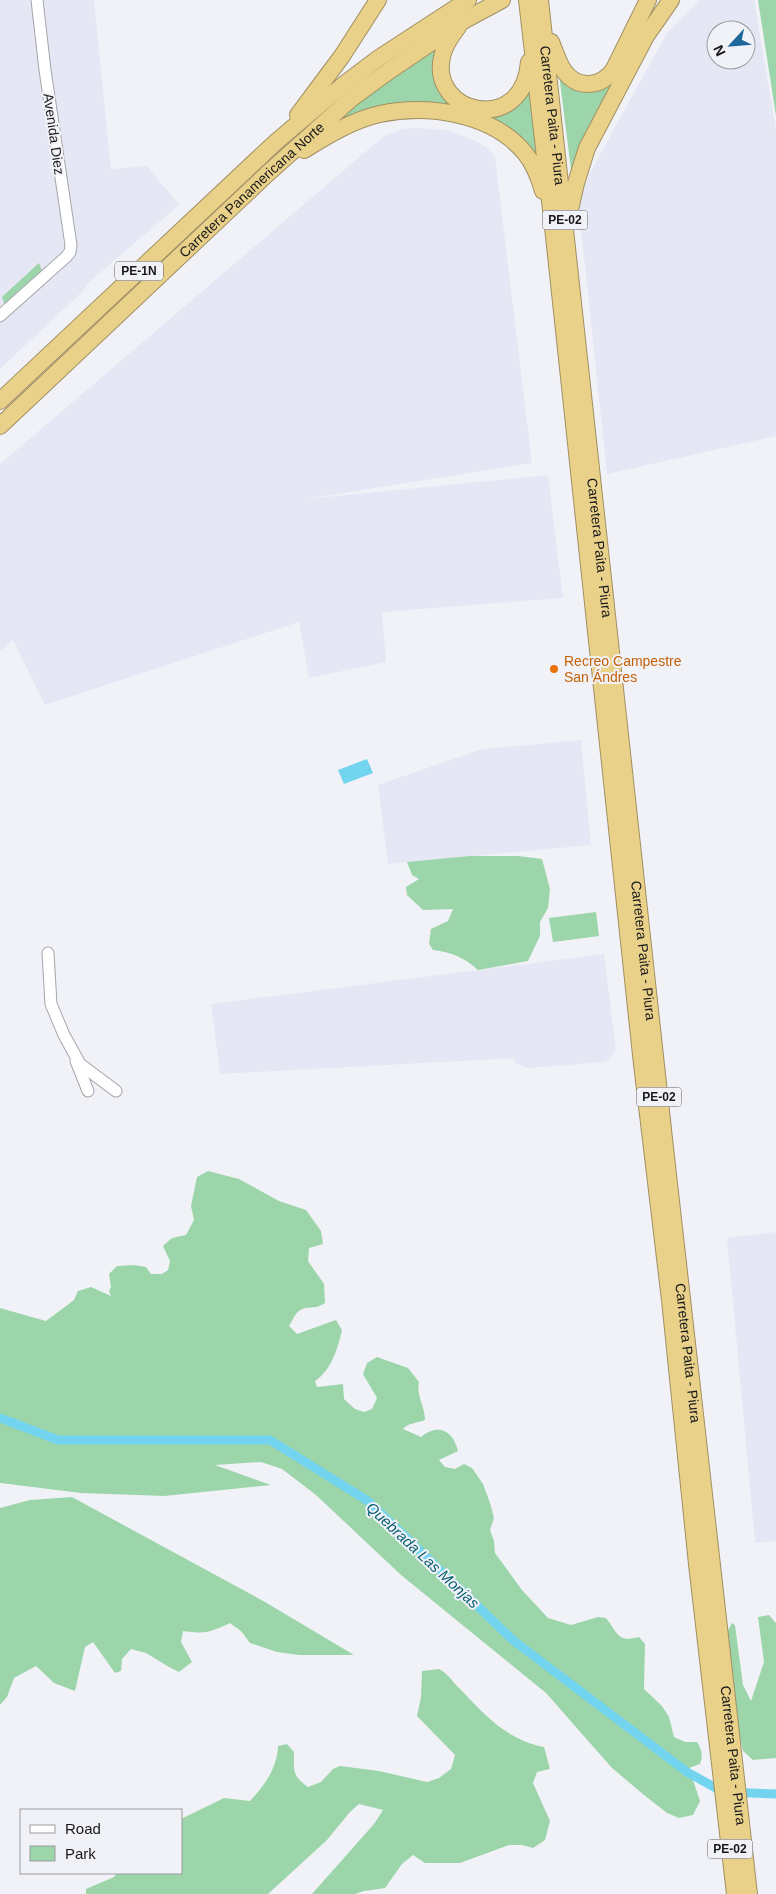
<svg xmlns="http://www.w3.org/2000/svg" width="776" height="1894" font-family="Arial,sans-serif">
  <rect width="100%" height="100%" fill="#f1f2f8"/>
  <g fill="#e5e7f4" fill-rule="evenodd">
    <path d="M0 0H94L111 169 147 166 179 205 88 283 83 291 0 369Z"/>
    <path d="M700 0H754L776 130V436L607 474 578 200 592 169 667 33ZM716 30H746V60H716Z"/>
    <path d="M417 128 447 130 474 140 487 148 495 157 532 463 306 499 548 475 563 598 382 612 386 662 309 678 299 622 45 705 13 640 0 651V464L384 136 403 129Z"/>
    <path d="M581 740 591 845 388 864 378 785 482 749Z"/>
    <path d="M604 954 616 1050 606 1062 528 1068 515 1063 514 1058 220 1074 211 1004Z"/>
    <path d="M776 1232V1541L755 1543 727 1238Z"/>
  </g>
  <g fill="#9dd5aa">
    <path d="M758 0H776V116Z"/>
    <path d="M445 41 438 53 462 111 442 108 327 131 362 100Z"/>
    <path d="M624 62 573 169 571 170 559 74 575 87Z"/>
    <path d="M529 83 538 166 476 115Z"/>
    <path d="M39 263 42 271 5 306 2 297Z"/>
    <path d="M470 856H518L542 859 550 889 548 908 540 922V936L528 961 478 970C465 958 451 952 433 950L429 944 431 929 448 921 453 909 423 910 407 895 406 887 419 879 412 875 407 862Z"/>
    <path d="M596 912 599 936 553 942 549 918Z"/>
    <path d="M208 1171 239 1179 279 1201 306 1210 321 1231 323 1244 309 1248 308 1261 324 1284 325 1303C314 1311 306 1304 298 1312 294 1315 292 1322 289 1326L297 1334 336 1320 342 1330C338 1348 331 1371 315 1381L317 1387 343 1384 344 1399 355 1409 364 1412 372 1409 377 1398 363 1374 367 1363 377 1357 408 1368 419 1382C416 1396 425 1406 425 1420 417 1423 408 1423 403 1429L421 1437C438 1423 453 1430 458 1451L439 1460 445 1467 455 1469 464 1464 472 1468 483 1484 490 1503 494 1518 490 1530 494 1541 495 1553 522 1590 548 1618 571 1625 598 1617 606 1618C618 1633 617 1643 639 1637L645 1644 644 1689 662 1706 669 1717 674 1737 685 1742H697C702 1750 703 1755 700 1764L689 1768 700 1801 693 1815 679 1818 667 1813 644 1795 612 1768 546 1693 401 1575 316 1495 282 1469 261 1462 215 1465 271 1485 164 1496 81 1493 0 1483V1308L46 1321 74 1300 78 1291 91 1287 111 1296 109 1291 111 1287 109 1274 117 1266 134 1265 146 1267 151 1274H162L168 1270 170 1261 163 1246 172 1238 186 1235 194 1220 191 1206 197 1177Z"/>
    <path d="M72 1497 265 1602 354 1655H299L277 1652 250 1643 241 1631 230 1623C208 1633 206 1634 183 1631L181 1642 192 1662 179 1672 169 1667 146 1653 131 1649 122 1659 121 1671 115 1673 93 1642 85 1647 75 1691 54 1683 36 1666 14 1678 7 1697 0 1705V1508L30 1500Z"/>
    <path d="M769 1615 776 1623V1758L753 1760 743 1751 736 1719 726 1634 732 1623 735 1625 743 1685 751 1701 764 1662 758 1617Z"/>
    <path d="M439 1669C450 1675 452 1682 461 1690 487 1717 506 1739 544 1747L550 1769 537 1772 533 1783 550 1821 545 1840 533 1848 522 1845H509L460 1863H425L413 1855 402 1864 385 1888 364 1891 355 1894H312L374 1824 383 1810 359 1804 350 1812 327 1840 268 1894H86V1889L114 1877 117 1873H181V1819L224 1798 250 1801C265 1785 277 1768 278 1746L287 1744 294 1752C294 1772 292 1775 308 1787L321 1782 333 1769 340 1766 379 1771 427 1782 439 1778 451 1769 455 1755 417 1716 421 1697 422 1671Z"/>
  </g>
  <path fill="#73d4ef" d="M367 759 373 773 344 784 338 770Z"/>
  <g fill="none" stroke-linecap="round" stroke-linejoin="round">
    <path stroke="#73d4ef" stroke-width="9" d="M0 1418 58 1440H270L368 1501 514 1641 687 1772 723 1792 776 1794"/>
    <defs>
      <g id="minor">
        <path d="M0 316 66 257 70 252 71 245 45 70 37 0"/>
        <path d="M48 953 51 1004 64 1035 80 1064 116 1091"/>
        <path d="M76 1061 88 1091"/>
      </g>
      <g id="highway">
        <path d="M527 0 553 227 642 1064 670 1300 697 1564 735 1894"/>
        <path id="s1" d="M540 0 665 1148 749 1894"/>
        <path d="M458 27C451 36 444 46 442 57 429 114 523 137 529 62"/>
        <path d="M551 42C555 51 558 62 564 71 578 90 602 87 614 69L648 0"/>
        <path d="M298 115 342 56 378 0"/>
        <path d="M304 150C328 135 353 120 380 114 428 104 492 113 525 153 534 164 539 177 543 191"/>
        <path d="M569 214 576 183 587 148 646 36 671 0"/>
        <path d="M0 401 277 141 342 86 379 58 468 0"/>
        <path id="s2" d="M0 426 267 174 352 98 389 71 463 21 502 0"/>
      </g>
    </defs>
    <use href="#minor" stroke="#a5a6ab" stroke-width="13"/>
    <use href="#highway" stroke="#a09063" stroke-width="18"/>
    <use href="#minor" stroke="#fff" stroke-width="11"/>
    <use href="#highway" stroke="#ead18a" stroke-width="16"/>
  </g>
  <circle fill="#e8710a" stroke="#f1f2f8" stroke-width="2" cx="554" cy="669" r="5"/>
  <g text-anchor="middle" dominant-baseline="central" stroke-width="4" stroke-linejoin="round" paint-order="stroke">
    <g fill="#f1f2f8" stroke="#58595d" stroke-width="1">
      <rect x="542.5" y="210.5" width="45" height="19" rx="4"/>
      <rect x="115" y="261.5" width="48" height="19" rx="4"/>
      <rect x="636.5" y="1087.5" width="45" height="19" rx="4"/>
      <rect x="707.5" y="1839.5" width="45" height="19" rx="4"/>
    </g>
    <g font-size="12" font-weight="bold" fill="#17181a">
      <text x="565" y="220">PE-02</text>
      <text x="139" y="271">PE-1N</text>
      <text x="659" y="1097">PE-02</text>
      <text x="730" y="1849">PE-02</text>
    </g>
    <g font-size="14" fill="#17181a" stroke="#f1f2f8">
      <text stroke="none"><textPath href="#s1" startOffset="116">Carretera Paita - Piura</textPath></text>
      <text transform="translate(54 134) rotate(82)">Avenida Diez</text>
      <text stroke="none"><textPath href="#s2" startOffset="345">Carretera Panamericana Norte</textPath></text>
      <text stroke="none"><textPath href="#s1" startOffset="551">Carretera Paita - Piura</textPath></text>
      <text stroke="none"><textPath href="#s1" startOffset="956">Carretera Paita - Piura</textPath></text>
      <text stroke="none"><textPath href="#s1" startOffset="1361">Carretera Paita - Piura</textPath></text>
      <text stroke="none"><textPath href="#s1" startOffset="1766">Carretera Paita - Piura</textPath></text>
    </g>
    <g font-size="14" fill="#c56008" stroke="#f1f2f8" text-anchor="start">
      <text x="564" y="661">Recreo Campestre<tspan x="564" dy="16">San Ándres</tspan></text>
    </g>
    <g font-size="15" font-style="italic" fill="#085e70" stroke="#f1f2f8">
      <text transform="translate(423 1555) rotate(43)">Quebrada Las Monjas</text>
    </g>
  </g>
  <rect x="20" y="1809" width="162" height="65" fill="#f1f2f8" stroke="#9a9b9f"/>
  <rect x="30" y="1825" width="25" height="8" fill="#ffffff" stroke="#9a9b9f"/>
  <text x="65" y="1834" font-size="15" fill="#17181a">Road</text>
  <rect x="30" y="1846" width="25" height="15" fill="#9dd5aa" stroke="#9a9b9f"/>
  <text x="65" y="1859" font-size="15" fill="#17181a">Park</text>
  <g transform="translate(731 45) rotate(244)"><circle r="24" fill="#f1f2f8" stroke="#9a9b9f"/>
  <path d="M0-4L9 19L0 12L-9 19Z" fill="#1d689b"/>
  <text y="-8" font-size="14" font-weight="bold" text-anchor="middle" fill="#17181a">N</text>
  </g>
</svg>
